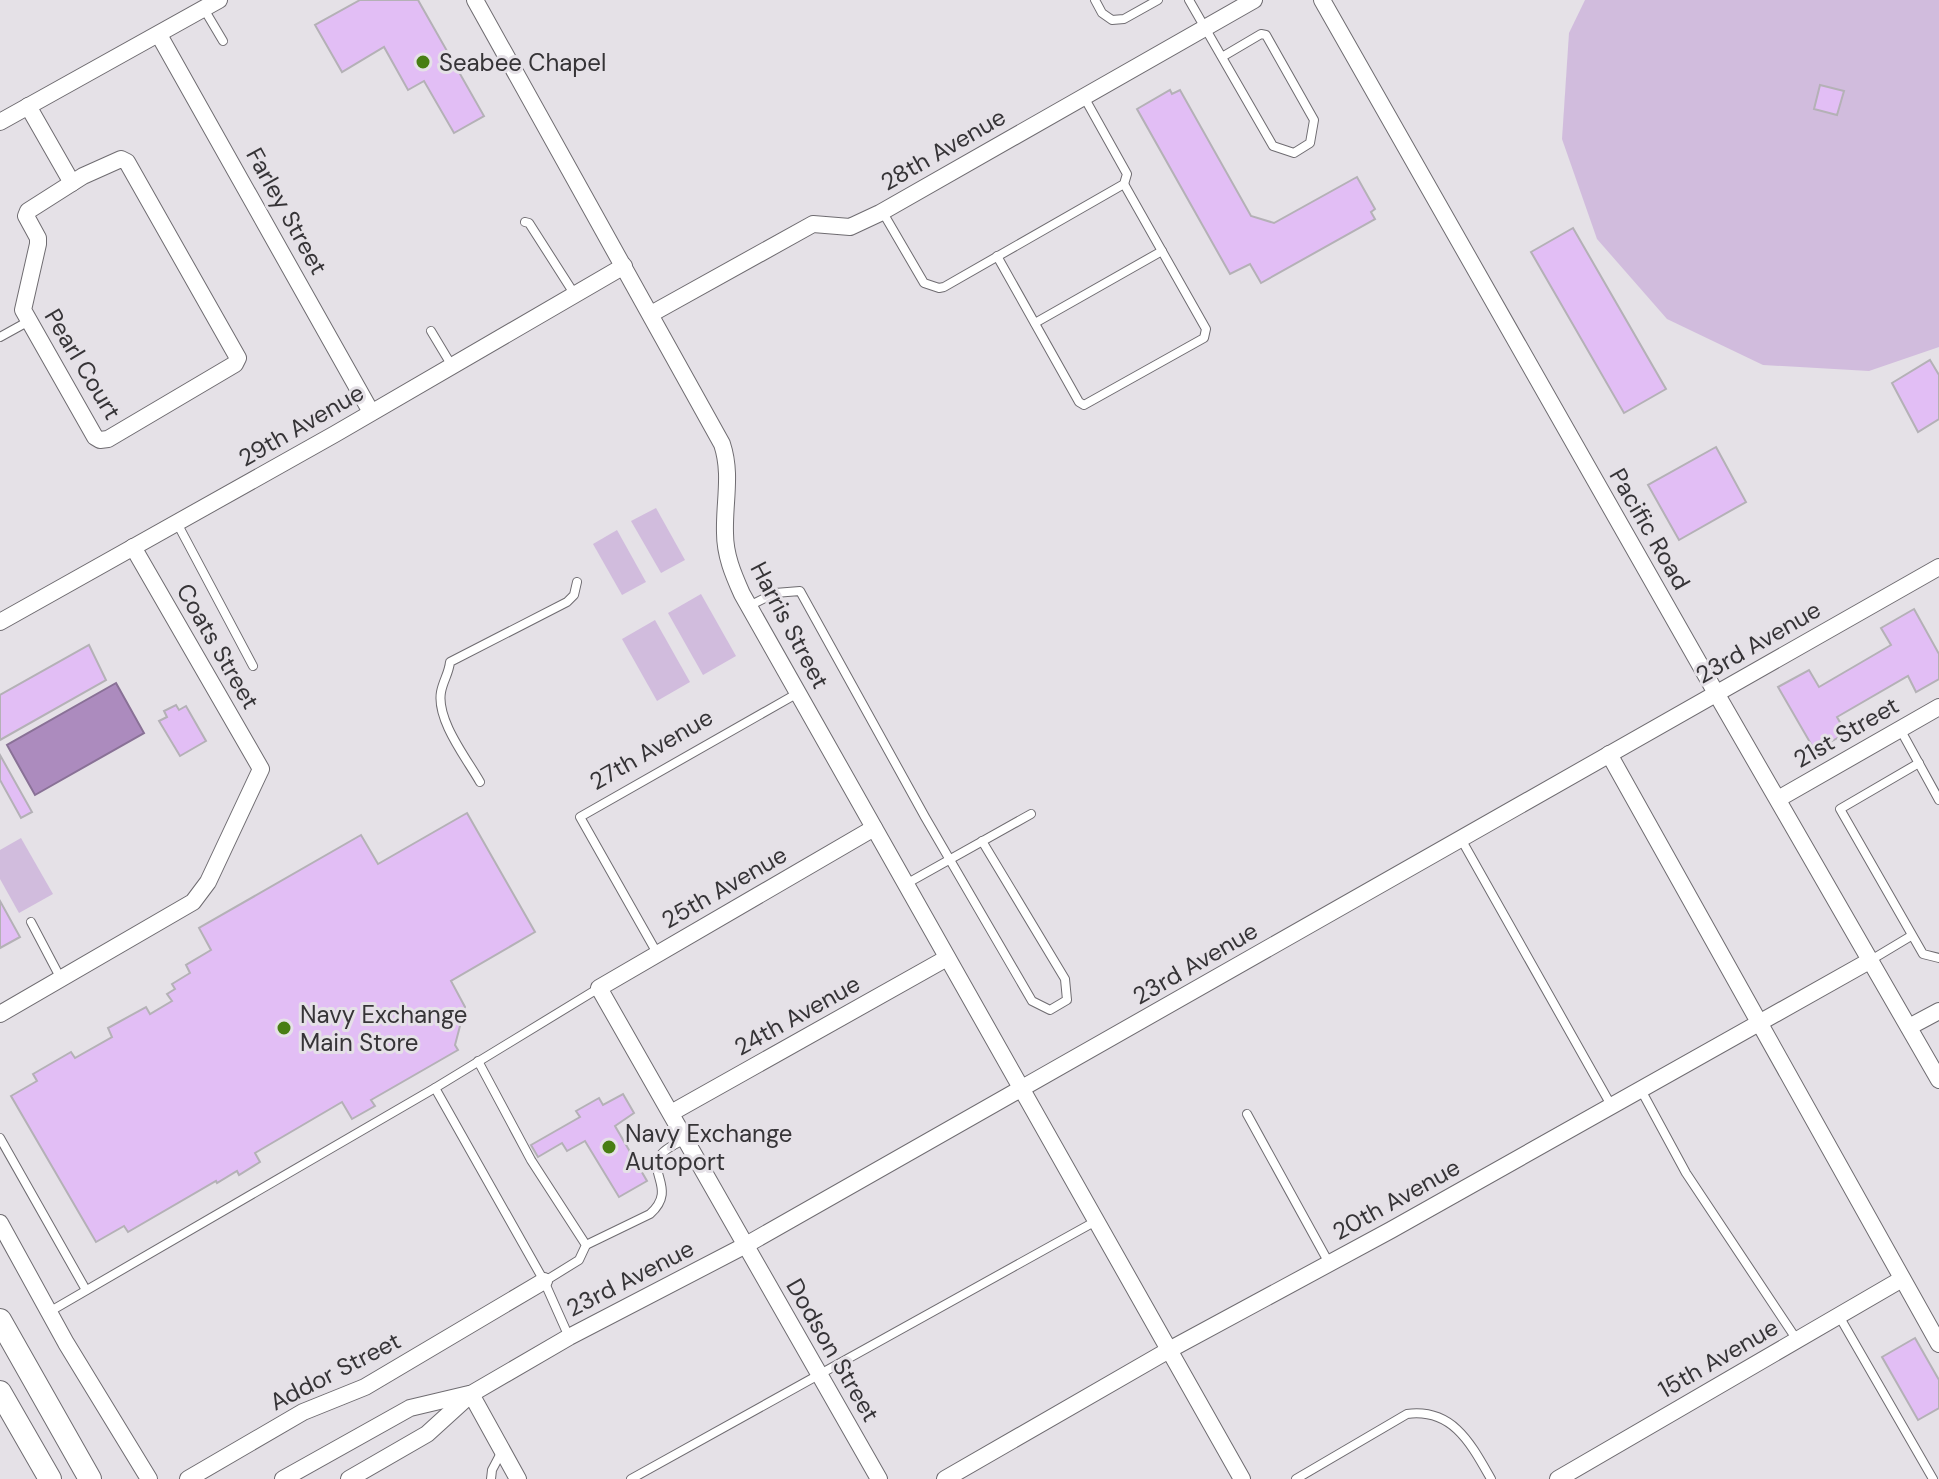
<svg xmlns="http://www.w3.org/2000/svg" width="1939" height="1479" font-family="'DM Sans',sans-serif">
  <rect width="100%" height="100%" fill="#e5e1e7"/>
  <g fill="#d1bcdd">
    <path d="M1585 0H1939V347L1869 371 1763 365 1667 319 1597 239 1562 139 1569 33Z"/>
    <path d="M656 508 685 560 661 573 631 521Z"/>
    <path d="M617 530 646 582 622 595 593 544Z"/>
    <path d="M701 594 736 656 703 675 668 613Z"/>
    <path d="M655 620 690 682 657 701 622 639Z"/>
    <path d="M21 838 53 894 19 913 0 879V850Z"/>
  </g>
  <path fill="#ac8bbe" stroke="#897196" stroke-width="2" d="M116 683 144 733 35 795 7 745Z"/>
  <g fill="#e2bef5" stroke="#b4b1b6" stroke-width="2">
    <path d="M360 0H418L484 116 454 133 424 81 408 90 384 47 342 72 315 25Z"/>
    <path d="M1820 85 1844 91 1837 115 1814 109Z"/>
    <path d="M1170 90 1172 94 1180 90 1251 216 1274 223 1357 177 1375 209 1371 212 1375 219 1261 283 1250 264 1230 274 1137 109Z"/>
    <path d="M1573 228 1666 389 1624 413 1531 252Z"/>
    <path d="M1930 360 1939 375V419L1918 432 1892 383Z"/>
    <path d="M1716 447 1746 502 1679 540 1648 485Z"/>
    <path d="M1914 609 1939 654V679L1916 692 1908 676 1837 717 1846 733 1815 751 1778 687 1809 670 1819 687 1891 645 1881 628Z"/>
    <path d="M89 645 106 680 0 740V695Z"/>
    <path d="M176 705 179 710 186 706 206 741 180 756 159 721 167 717 164 711Z"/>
    <path d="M0 755 32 812 21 818 0 780Z"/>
    <path d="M467 813 535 932 451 981 465 1007 455 1045 458 1050 371 1100 375 1106 352 1119 342 1102 255 1153 260 1162 239 1175 237 1171 217 1183 216 1181 128 1232 124 1226 96 1242 11 1096 37 1081 33 1074 71 1052 75 1058 112 1037 108 1028 146 1007 150 1014 172 1001 167 994 175 989 172 984 190 973 186 965 211 950 199 928 361 835 378 864Z"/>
    <path d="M0 901 20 937 0 948Z"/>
    <path d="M623 1094 634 1113 615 1126 647 1181 619 1197 585 1141 567 1151 562 1143 538 1157 531 1145 580 1117 576 1111 599 1098 603 1105Z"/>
    <path d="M1915 1338 1939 1380V1408L1918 1420 1882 1357Z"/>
  </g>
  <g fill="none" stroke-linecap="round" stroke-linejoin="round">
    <defs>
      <g id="lane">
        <path d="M1095 0 1102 13 1112 20 1124 19 1158 0"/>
        <path d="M1189 0 1273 146 1294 153 1310 143 1314 120 1266 35 1261 34 1222 57"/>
        <path d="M204 9 223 41"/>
        <path d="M882 211 924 283 939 288 944 287 1124 184 1127 174 1084 97"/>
        <path d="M525 222 529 223 575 295"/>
        <path d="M997 256 1079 402 1084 405 1204 338 1206 329 1124 184"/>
        <path d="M1035 323 1162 251"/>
        <path d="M431 331 452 366"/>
        <path d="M0 337 29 321"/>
        <path d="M177 523 253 666"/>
        <path d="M749 606 775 593 800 591 925 817 1032 1001 1050 1010 1067 1000 1065 979 982 841"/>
        <path d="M1900 729 1939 800"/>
        <path d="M1919 763 1840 809 1923 954 1939 958"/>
        <path d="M480 782C467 759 436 720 441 692 443 681 449 673 450 662L567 602 574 595 577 582"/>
        <path d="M1461 839 1611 1105"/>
        <path d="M906 884 1031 814"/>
        <path d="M31 922 61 979"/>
        <path d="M657 953 580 817 798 693"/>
        <path d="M1871 960 1911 936"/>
        <path d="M478 1061 531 1160 586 1245 579 1260 545 1281"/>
        <path d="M435 1088 544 1281 569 1337"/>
        <path d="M1641 1090 1686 1173 1797 1340"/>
        <path d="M1247 1114 1329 1263"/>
        <path d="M0 1138 86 1290"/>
        <path d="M586 1245 650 1214C677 1190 648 1173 660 1156 665 1148 678 1143 686 1139"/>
        <path d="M49 1312 435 1088 599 988"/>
        <path d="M1839 1316 1933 1479"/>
        <path d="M491 1479 492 1470 502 1451"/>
        <path d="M631 1479 1096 1221"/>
        <path d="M1296 1479 1407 1414C1453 1408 1471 1444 1491 1479"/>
      </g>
      <g id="street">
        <path d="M475 0 722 444C732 474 724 502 725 533 725 555 733 574 742 594L1242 1479"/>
        <path d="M1322 0 1716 693 1939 1080"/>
        <path d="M159 35 371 412"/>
        <path d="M28 106 72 183"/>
        <path d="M0 122 219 0"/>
        <path d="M121 159 127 162 238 358 235 364 108 439 100 440 95 437 23 310 38 244V238L26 216 28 211 83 176Z"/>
        <path d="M651 314 813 224 850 227 880 213 1254 0"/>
        <path d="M0 622 335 434 624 266"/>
        <path d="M1609 754 1939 1344"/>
        <path d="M1778 799 1939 707"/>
        <path d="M874 828 599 988 879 1479"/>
        <path d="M0 1014 193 902 208 882 261 769 133 547"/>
        <path d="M1909 1027 1939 1011"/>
        <path d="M671 1113 947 958"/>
        <path d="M0 1223 66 1343 149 1479"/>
        <path d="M471 1394 518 1479"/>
        <path d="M188 1479 303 1412 365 1387 544 1281"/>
        <path d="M283 1479 410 1408 469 1394"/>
        <path d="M349 1479 427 1434 471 1394 569 1337 746 1245 1939 567"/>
        <path d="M945 1479 1169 1350 1391 1230 1871 960"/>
        <path d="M1558 1479 1902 1279"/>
      </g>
      <g id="secondary">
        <path d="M0 1320 90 1479"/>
        <path d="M0 1392 50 1479"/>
      </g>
    </defs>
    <use href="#lane" stroke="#6f6c71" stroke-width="10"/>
    <use href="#street" stroke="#6f6c71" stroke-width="18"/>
    <use href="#secondary" stroke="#6f6c71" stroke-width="24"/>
    <use href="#lane" stroke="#fff" stroke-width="8"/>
    <use href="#street" stroke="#fff" stroke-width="16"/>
    <use href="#secondary" stroke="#fff" stroke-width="22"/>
  </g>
  <g fill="#487e13" stroke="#e5e1e7" stroke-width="3">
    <circle cx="423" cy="62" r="8"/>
    <circle cx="284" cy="1028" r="8"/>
    <circle cx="609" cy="1147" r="8"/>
  </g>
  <g text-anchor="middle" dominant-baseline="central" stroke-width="6" stroke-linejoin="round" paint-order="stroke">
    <g font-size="24" fill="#363437" stroke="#e5e1e7" text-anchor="start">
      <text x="439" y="62">Seabee Chapel</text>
      <text x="300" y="1014">Navy Exchange<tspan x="300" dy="28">Main Store</tspan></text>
      <text x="625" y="1133">Navy Exchange<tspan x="625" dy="28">Autoport</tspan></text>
    </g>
    <g font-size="24" fill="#363437" stroke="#e5e1e7">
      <text transform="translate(943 149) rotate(-30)">28th Avenue</text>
      <text transform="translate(287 211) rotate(61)">Farley Street</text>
      <text transform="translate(83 364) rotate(59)">Pearl Court</text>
      <text transform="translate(301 425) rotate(-30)">29th Avenue</text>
      <text transform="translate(1650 529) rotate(60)">Pacific Road</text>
      <text transform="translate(790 625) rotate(62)">Harris Street</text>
      <text transform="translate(1758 642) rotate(-30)">23rd Avenue</text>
      <text transform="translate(218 646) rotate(60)">Coats Street</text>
      <text transform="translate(1846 732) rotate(-30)">21st Street</text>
      <text transform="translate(651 749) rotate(-30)">27th Avenue</text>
      <text transform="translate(724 887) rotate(-30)">25th Avenue</text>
      <text transform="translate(1195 963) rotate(-30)">23rd Avenue</text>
      <text transform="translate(797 1015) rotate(-29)">24th Avenue</text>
      <text transform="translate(1396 1199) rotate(-29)">20th Avenue</text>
      <text transform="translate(630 1278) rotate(-27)">23rd Avenue</text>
      <text transform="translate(833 1350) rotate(60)">Dodson Street</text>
      <text transform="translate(1718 1358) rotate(-30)">15th Avenue</text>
      <text transform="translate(335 1371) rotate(-27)">Addor Street</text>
    </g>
  </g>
</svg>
